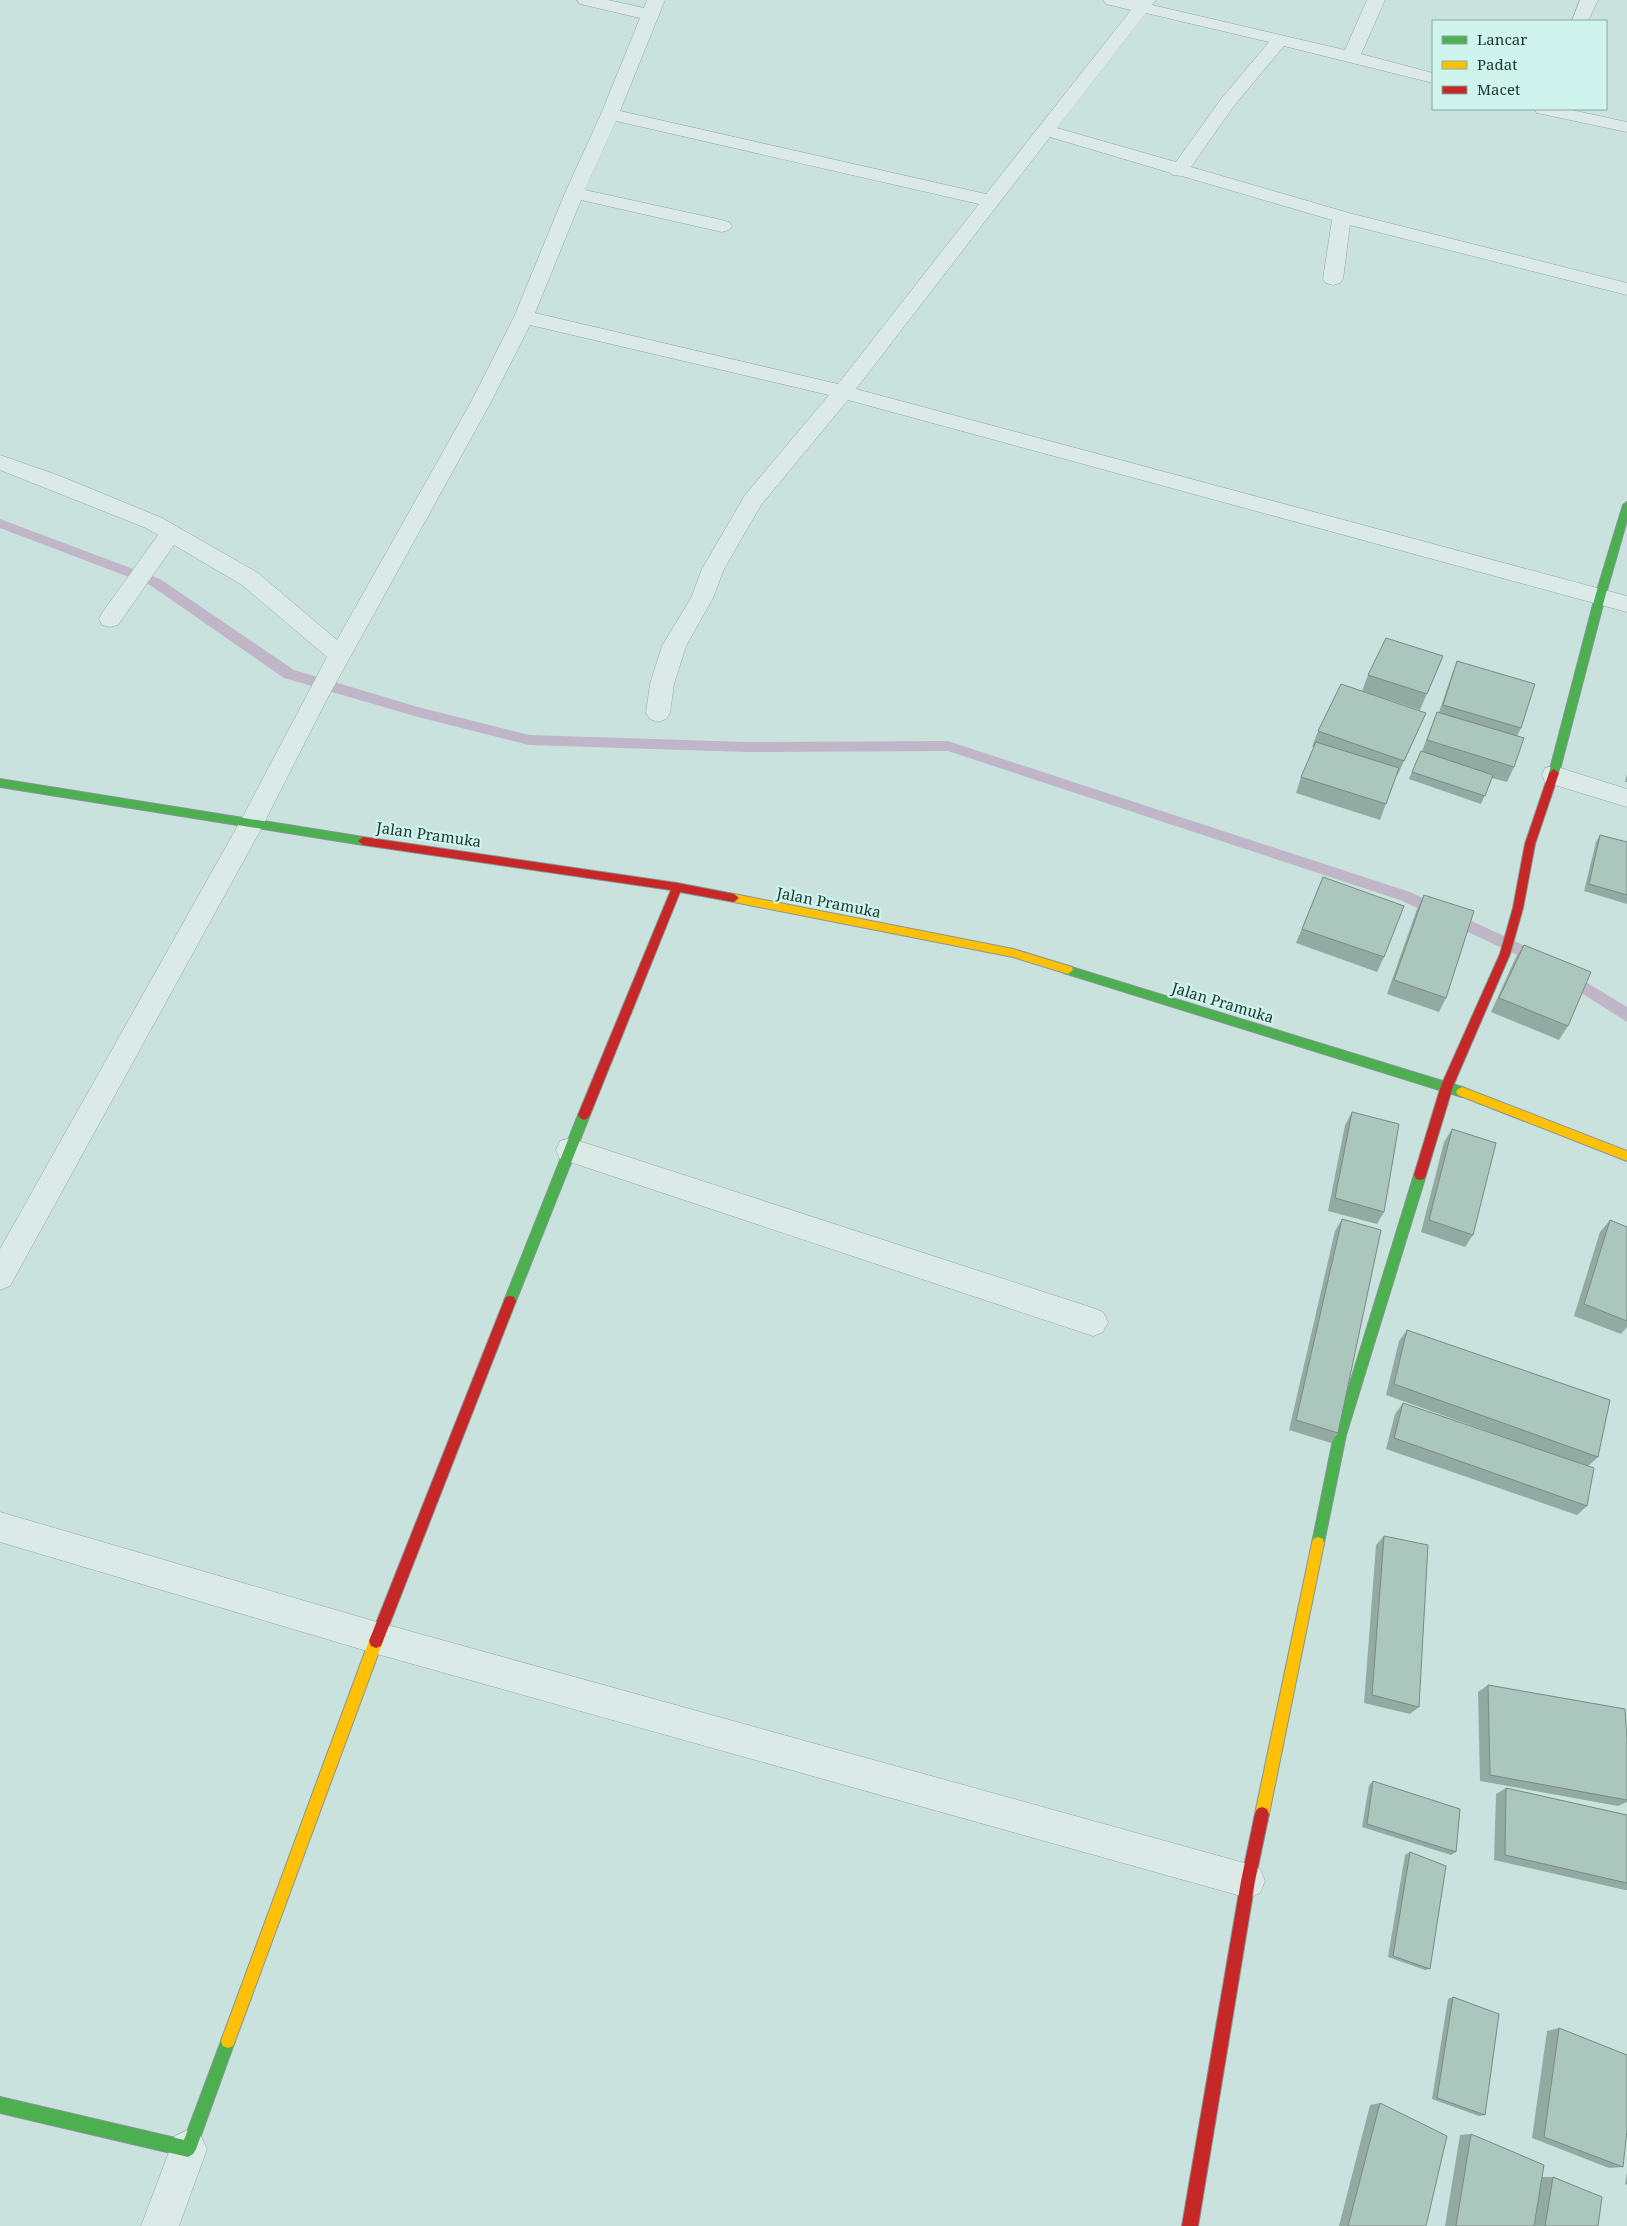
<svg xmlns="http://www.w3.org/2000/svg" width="1627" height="2226" font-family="'Noto Serif',serif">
  <rect width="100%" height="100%" fill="#cae2de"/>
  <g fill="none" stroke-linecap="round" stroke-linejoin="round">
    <g fill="#bfb6c8" fill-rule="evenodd">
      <path d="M0 519 160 579 294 670 418 707 529 735 746 742 948 741 1410 892 1546 956 1549 960 1546 964 1541 966 1536 964 1400 900 948 751 746 752 529 745 418 717 284 678 150 585 0 528Z"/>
      <path d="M1566 970 1627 1007V1022L1561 980 1558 976 1561 972Z"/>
    </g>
    <defs>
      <g id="street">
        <path d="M577 0H608L644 8 647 0H665L620 111 986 194 1131 10 1106 4 1103 0H1156L1152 5 1345 50 1367 0H1385L1361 54 1433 73V83L1284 46 1233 107 1191 167 1349 213 1627 283V295L1350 225 1343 279 1340 283 1333 285 1326 283 1323 279 1332 220 1182 176 1172 175 1171 173 1050 137 856 389 1627 596V612L848 400 761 505 724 569 713 598 686 646 674 684 670 713 666 719 658 722 650 719 646 713 650 684 662 646 691 598 702 569 745 495 829 395 530 325 491 402 327 699 260 831 10 1286 0 1290V1249L241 820 327 657 242 585 174 545 118 625 110 627 102 625 99 619 102 613 158 535 146 528 0 470V455L60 476 162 518 258 573 337 640 471 402 514 317 565 193 601 114 640 18 580 4ZM1146 13 1269 42 1221 99 1176 162 1057 128ZM616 121 979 204 838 384 535 313 581 200 722 232 729 230 732 226 729 222 722 220 585 190Z"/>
        <path d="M1580 0H1598L1588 21H1572Z"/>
        <path d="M1534 109H1567L1627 122V132L1537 113Z"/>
        <path d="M1554 766 1627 789V807L1545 782 1542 775 1545 768Z"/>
        <path d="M570 1138 1093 1308 1103 1312 1108 1322 1103 1332 1093 1336 570 1162 560 1159 556 1150 560 1141Z"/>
        <path d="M0 1512 377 1622 1248 1864 1260 1869 1265 1881 1260 1893 1248 1898 377 1654 0 1542Z"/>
        <path d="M188 2130 201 2136 207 2149 179 2226H141L175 2136Z"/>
      </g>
      <g id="fast">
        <path d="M1627 502V520L1605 597 1559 773 1554 777 1549 773 1595 597 1623 505Z"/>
        <path d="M0 779 363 837 368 841 363 845 0 787Z"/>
        <path d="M1068 966 1462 1087 1466 1089 1468 1092 1466 1095 1462 1097 1064 973 1063 970Z"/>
        <path d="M584 1110 588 1112 590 1115 516 1301 514 1305 510 1306 506 1305 504 1301 578 1115 580 1112Z"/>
        <path d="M1420 1170 1424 1171 1426 1175 1346 1435 1324 1543 1323 1547 1318 1549 1313 1547 1312 1543 1334 1435 1414 1175 1416 1171Z"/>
        <path d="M228 2034 233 2036 235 2041 196 2149 193 2154 188 2157 0 2113V2097L184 2140 223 2036Z"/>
      </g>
      <g id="slow">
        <path d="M734 894 1013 949 1072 967 1073 970 1068 974 1013 957 734 902 729 898Z"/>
        <path d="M1462 1087 1627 1151V1161L1458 1095 1456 1092 1458 1089Z"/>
        <path d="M1318 1537 1323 1539 1324 1543 1269 1814 1267 1819 1262 1821 1257 1819 1255 1814 1312 1543 1313 1539Z"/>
        <path d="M376 1634 381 1636 383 1641 235 2041 233 2046 228 2048 223 2046 221 2041 369 1641 371 1636Z"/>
      </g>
      <g id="jam">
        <path d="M1554 769 1559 773 1535 844 1523 908 1510 954 1453 1086 1426 1175 1424 1179 1420 1180 1416 1179 1414 1175 1441 1086 1500 954 1513 908 1525 844 1549 773Z"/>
        <path d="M363 837 677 883 734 894 739 898 734 902 680 892 590 1115 588 1118 584 1120 580 1118 578 1115 671 890 363 845 358 841Z"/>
        <path d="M510 1296 514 1297 516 1301 383 1641 381 1646 376 1648 371 1646 369 1641 504 1301 506 1297Z"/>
        <path d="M1262 1807 1267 1809 1269 1814 1255 1881 1198 2226H1182L1241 1881 1255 1814 1257 1809Z"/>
      </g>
    </defs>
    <use href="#street" stroke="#94a7a2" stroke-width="1"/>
    <use href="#fast" stroke="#849692" stroke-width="2"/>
    <use href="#slow" stroke="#849692" stroke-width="2"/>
    <use href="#jam" stroke="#849692" stroke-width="2"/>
    <use href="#street" fill="#dbeae7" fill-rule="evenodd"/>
    <use href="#fast" fill="#4caf50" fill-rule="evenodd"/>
    <use href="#slow" fill="#ffc107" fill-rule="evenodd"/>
    <use href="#jam" fill="#c62828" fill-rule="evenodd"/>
  </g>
  <g fill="#93aaa2">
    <path d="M1443 656 1420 710 1362 691 1368 675Z"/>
    <path d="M1457 661 1521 728 1517 736 1514 767 1507 782 1492 778 1481 804 1409 779 1421 751H1422L1437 712H1439L1451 677Z"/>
    <path d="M1419 729 1397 776H1396L1380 820 1296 793 1301 777 1314 747H1312L1318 731Z"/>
    <path d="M1627 774V782H1625Z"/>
    <path d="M1600 835 1627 842V904L1584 891 1596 842Z"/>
    <path d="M1323 877 1384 957 1377 972 1296 943Z"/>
    <path d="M1424 895 1446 998 1439 1012 1387 994 1417 909Z"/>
    <path d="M1524 945 1568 1026 1559 1040 1491 1012 1515 959Z"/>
    <path d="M1352 1112 1384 1212 1377 1224 1328 1211 1345 1125Z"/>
    <path d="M1452 1129 1473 1235 1465 1247 1421 1232 1444 1142Z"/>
    <path d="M1342 1219 1338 1433 1331 1443 1289 1430 1335 1231Z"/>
    <path d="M1610 1220 1627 1227V1327L1621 1334 1574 1316 1600 1232Z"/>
    <path d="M1407 1330 1598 1457 1588 1466 1587 1506 1577 1515 1386 1449 1395 1414 1403 1403 1537 1449 1386 1395 1399 1341Z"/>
    <path d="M1384 1536 1419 1707 1410 1714 1364 1703 1376 1545Z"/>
    <path d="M1488 1685 1627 1740V1802L1618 1806 1480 1781 1478 1692Z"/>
    <path d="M1373 1781 1456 1852 1451 1855 1362 1827 1369 1785Z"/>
    <path d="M1506 1788 1627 1815V1890H1625L1494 1860 1496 1794Z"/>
    <path d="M1410 1852 1430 1969 1425 1970 1388 1957 1405 1855Z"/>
    <path d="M1453 1997 1485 2115 1479 2116 1432 2099 1448 1999Z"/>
    <path d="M1559 2028 1623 2167 1609 2168 1532 2138 1547 2031Z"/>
    <path d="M1380 2103 1426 2226H1339L1370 2105Z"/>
    <path d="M1471 2134 1542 2177H1553L1598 2226H1445L1460 2135Z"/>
    <path d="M1627 2172V2185L1625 2184Z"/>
  </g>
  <g fill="#abc6bc" stroke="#788b84">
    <path d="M1386 638 1443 656 1427 694 1368 675Z"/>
    <path d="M1457 661 1535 684 1521 728 1443 705Z"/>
    <path d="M1341 684 1426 713 1404 761 1318 731Z"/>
    <path d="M1437 712 1524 738 1514 767 1427 740Z"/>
    <path d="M1316 742 1399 768 1386 804 1301 777Z"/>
    <path d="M1421 751 1493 775 1485 796 1412 772Z"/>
    <path d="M1600 835 1627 842V895L1589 884Z"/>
    <path d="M1323 877 1404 906 1384 957 1302 929Z"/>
    <path d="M1424 895 1474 911 1446 998 1394 980Z"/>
    <path d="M1524 945 1591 972 1568 1026 1499 998Z"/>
    <path d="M1352 1112 1399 1124 1384 1212 1335 1198Z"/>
    <path d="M1452 1129 1496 1143 1473 1235 1429 1220Z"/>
    <path d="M1342 1219 1381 1230 1338 1433 1296 1420Z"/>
    <path d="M1610 1220 1627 1227V1321L1584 1304Z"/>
    <path d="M1407 1330 1610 1400 1598 1457 1394 1384Z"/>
    <path d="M1403 1403 1594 1468 1587 1506 1394 1438Z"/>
    <path d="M1384 1536 1428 1545 1419 1707 1372 1695Z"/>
    <path d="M1488 1685 1625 1709 1627 1740V1800L1490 1775Z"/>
    <path d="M1373 1781 1460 1809 1456 1852 1367 1824Z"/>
    <path d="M1506 1788 1627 1815V1883L1505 1855Z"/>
    <path d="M1410 1852 1446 1866 1430 1969 1393 1956Z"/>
    <path d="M1453 1997 1499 2014 1485 2115 1437 2098Z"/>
    <path d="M1559 2028 1627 2055V2130L1623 2167 1544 2137Z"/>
    <path d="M1380 2103 1447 2136 1426 2226H1348Z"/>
    <path d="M1471 2134 1544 2165 1534 2226H1456Z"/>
    <path d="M1553 2177 1602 2197 1598 2226H1545Z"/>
  </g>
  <g text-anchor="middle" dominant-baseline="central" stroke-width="4.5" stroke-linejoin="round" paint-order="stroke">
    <g font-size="15" fill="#1c352b" stroke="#cff4ee">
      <text transform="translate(429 834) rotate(8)">Jalan Pramuka</text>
      <text transform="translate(829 902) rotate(11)">Jalan Pramuka</text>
      <text transform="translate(1223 1002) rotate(17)">Jalan Pramuka</text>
    </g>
  </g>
  <rect x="1432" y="20" width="175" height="90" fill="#cff4ee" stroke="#87a8a0"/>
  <rect x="1442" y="36" width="25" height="8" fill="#4caf50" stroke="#87a8a0"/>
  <text x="1477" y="45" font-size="15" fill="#1c352b">Lancar</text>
  <rect x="1442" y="61" width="25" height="8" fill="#ffc107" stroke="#87a8a0"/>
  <text x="1477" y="70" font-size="15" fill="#1c352b">Padat</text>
  <rect x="1442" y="86" width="25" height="8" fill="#c62828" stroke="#87a8a0"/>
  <text x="1477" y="95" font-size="15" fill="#1c352b">Macet</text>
</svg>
